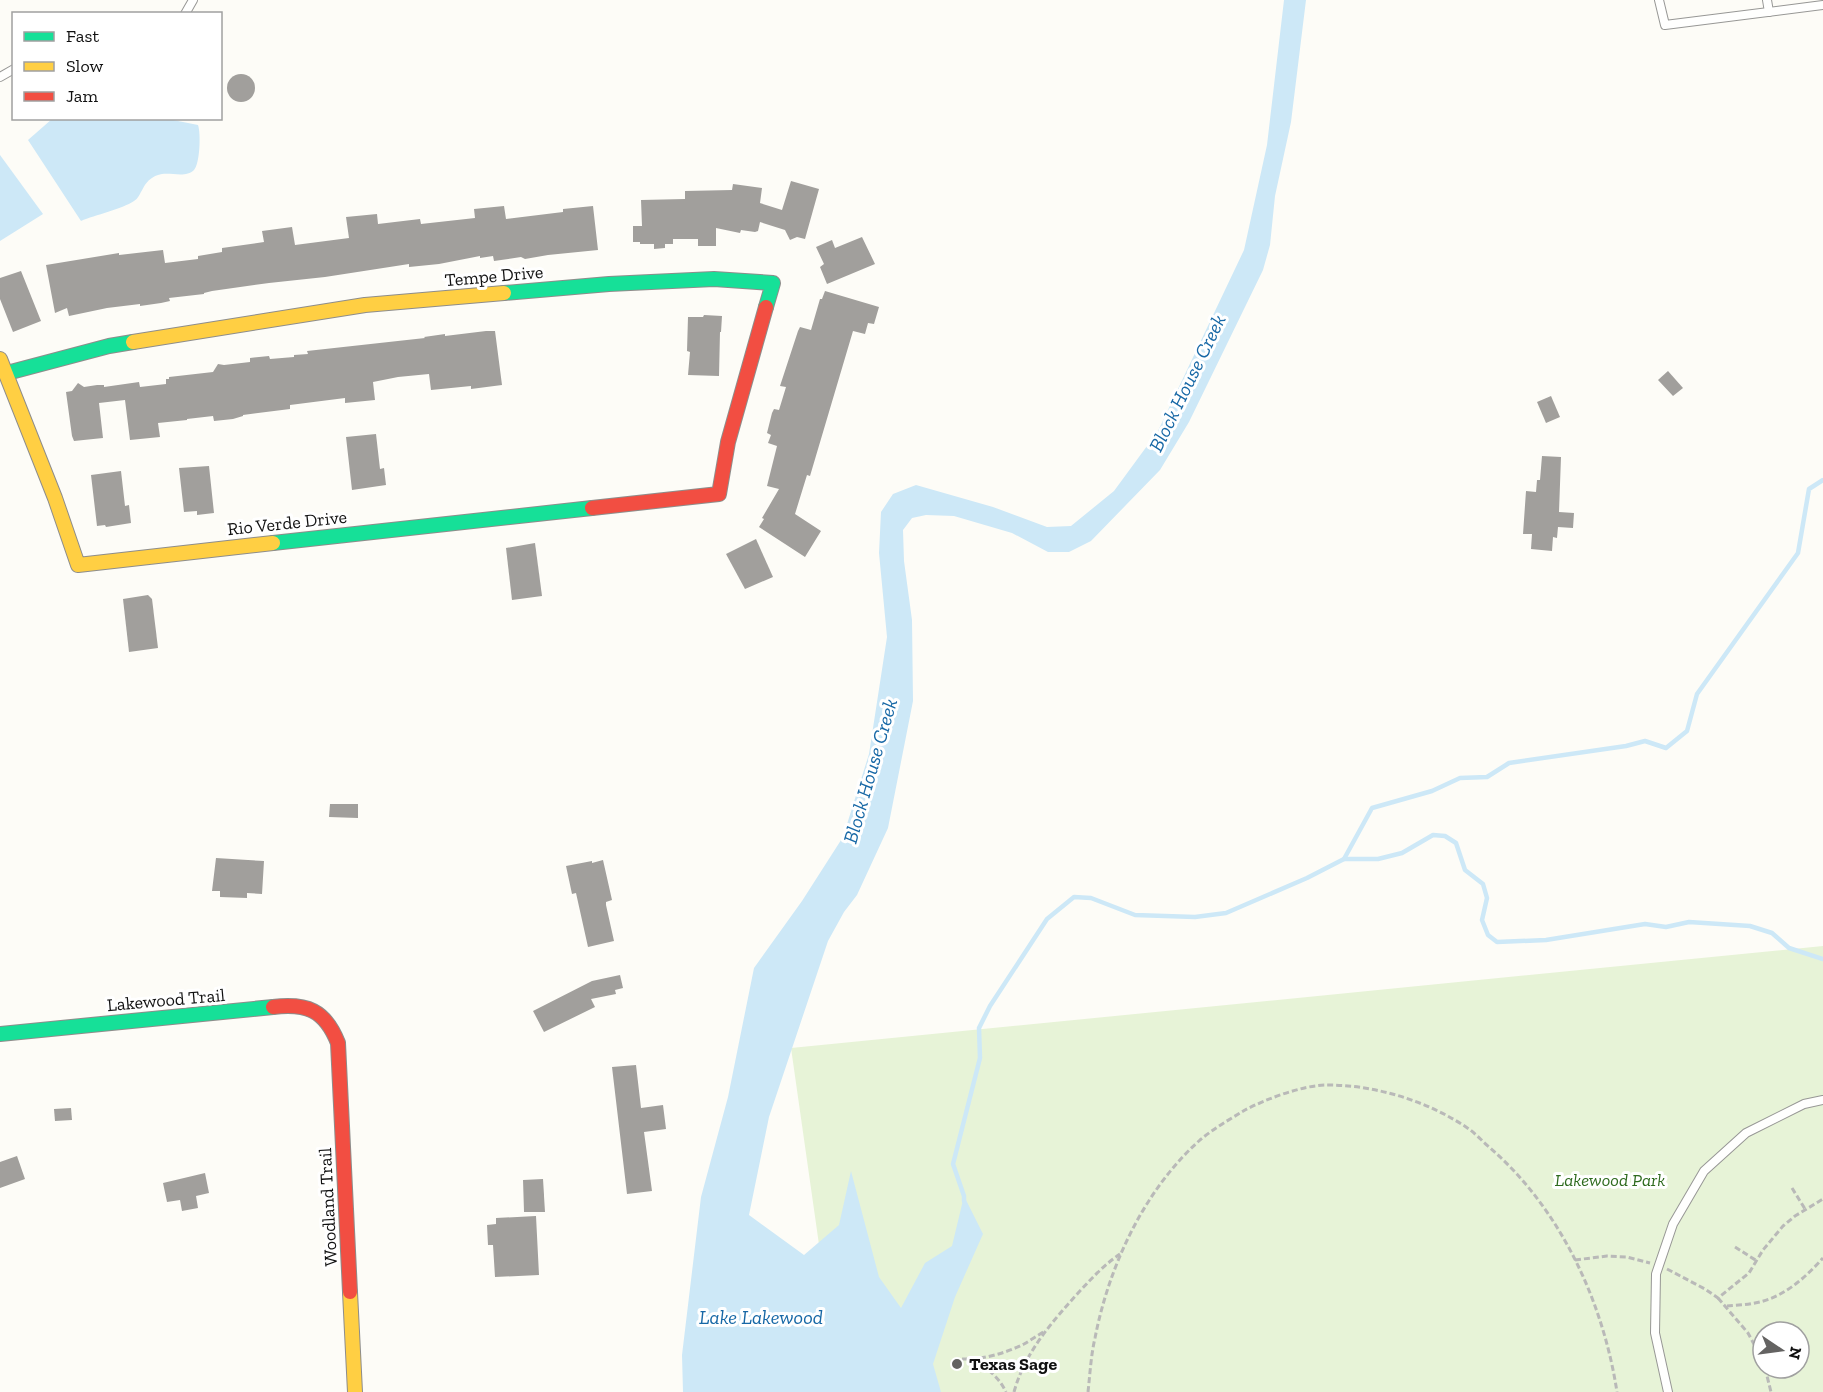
<svg xmlns="http://www.w3.org/2000/svg" width="1823" height="1392" font-family="'Zilla Slab',serif">
  <rect width="100%" height="100%" fill="#fdfcf7"/>
  <path fill="#e7f3d7" fill-rule="evenodd" d="M1823 946V1392H840L791 1048ZM1763 1332H1799V1368H1763Z"/>
  <g fill="#cde8f7">
    <path d="M1284 0H1306L1291 122 1275 196 1270 245 1263 270 1189 422 1160 470 1091 541 1069 552H1048L1012 533 954 516 926 515 912 518 903 530 904 561 912 620 913 701 888 828 857 895 844 912 828 941 769 1117 749 1215 804 1255 839 1225 851 1171 879 1277 901 1308 925 1263 952 1246 964 1196 983 1234 955 1297 933 1364 941 1392H683L682 1355 701 1197 728 1097 754 968 802 901 843 837 869 754 887 637 879 553 881 512 893 494 916 485 993 507 1047 527 1071 526 1114 491 1158 431 1244 250 1267 145Z"/>
    <path d="M52 119 163 118 198 125C201 133 200 164 194 170 185 179 169 171 158 175 142 180 142 197 134 201 122 209 95 215 81 221L28 140Z"/>
    <path d="M0 155 43 214 0 241Z"/>
  </g>
  <g fill="none" stroke-linecap="round" stroke-linejoin="round">
    <g stroke="#cde8f7" stroke-width="4.5">
      <path d="M1344 859 1372 808 1432 791 1460 778 1487 777 1509 763 1626 746 1645 741 1666 748 1687 731 1697 694 1798 553 1809 489 1823 480"/>
      <path d="M964 1201V1196L953 1164 980 1058 979 1028 990 1006 1047 919 1074 897 1091 898 1135 915 1195 917 1226 913 1307 878 1344 859H1378L1402 853 1433 835 1445 836 1456 843 1465 870 1483 884 1487 898 1482 920 1488 935 1497 942 1546 940 1645 924 1666 927 1689 922 1750 926 1772 933 1789 948 1823 959"/>
    </g>
  </g>
  <g fill="#a19f9c">
    <circle cx="241" cy="88" r="14"/>
    <path d="M791 181 819 189 805 239 797 237 790 240 785 230 760 222 758 231 755 232 741 230 740 233 716 228V246H698V239H673V244H665V248L654 249V244H640V242H633V226H642L641 200 685 199V191L732 190 733 184 762 188 760 203 782 210Z"/>
    <path d="M504 206 506 219 563 212V209L593 206 598 250 548 255 525 259 521 257 494 261 493 256 480 258V256L439 264 409 267V264L325 277 269 283 212 291 204 293V294L169 298 170 301 161 303 140 306V304L107 308 69 316 67 308 55 313 46 265 119 253V255L163 250 165 263 198 259V256L222 252V248L264 242 262 231 292 227 295 245 349 238 346 217 377 214 378 224 420 219 421 224 475 218 474 209Z"/>
    <path d="M862 237 875 264 827 284 820 267 824 264 816 247 832 240 835 248Z"/>
    <path d="M21 271 41 321 13 332 0 299V278Z"/>
    <path d="M825 291 879 307 874 324 868 323 865 334 853 331 810 476 807 475 795 514 821 531 805 557 759 527 764 519 762 518 779 489 767 486 777 446 768 443 771 435 767 433 772 413 774 409 779 410 786 387 780 386 798 331 800 327 811 330 820 299H822Z"/>
    <path d="M704 315 722 316 721 332H720L719 376 688 375 690 352 687 351 688 317H703Z"/>
    <path d="M486 331H495L502 385 471 389V386L431 390 429 374 398 377 373 382 375 400 345 403V398L290 405V409L243 415V416L233 419 214 421 213 416 187 419V420L158 423 160 437 130 440 125 400 99 403 103 438 74 441 72 436 66 392 72 391 78 383 84 387 97 385H104V387L139 382 140 387 166 384V379H169V377L213 372 218 364 224 365 250 362V358L269 356 270 359 294 357V355L308 354 307 351 425 338 424 337 445 334V336Z"/>
    <path d="M1668 371 1683 388 1673 396 1658 380Z"/>
    <path d="M1551 396 1560 417 1546 423 1537 402Z"/>
    <path d="M376 434 380 469 384 468 386 485 352 490 346 437Z"/>
    <path d="M1542 456 1561 457 1559 512 1574 513 1573 528 1558 527 1557 538 1553 537 1552 551 1531 549 1532 534H1523L1526 491 1536 492 1537 480H1540Z"/>
    <path d="M209 466 214 513 197 515V511L184 512 179 468Z"/>
    <path d="M121 471 125 506 129 505 131 523 106 527 105 525 97 526 91 475Z"/>
    <path d="M756 539 773 577 745 589 726 554Z"/>
    <path d="M535 543 542 596 512 600 506 548Z"/>
    <path d="M148 595 152 599 158 648 129 652 123 599Z"/>
    <path d="M330 804H358V818L329 817Z"/>
    <path d="M216 858 264 861 262 894 247 893V898L220 897V891H212Z"/>
    <path d="M603 860 612 900 606 902V905L614 941 588 947 576 893 572 894 566 866 592 861V863Z"/>
    <path d="M620 975 623 988 615 990 616 994 591 999 595 1007 544 1032 533 1011 592 981Z"/>
    <path d="M636 1065 641 1108 663 1105 666 1129 644 1132 652 1191 627 1194 612 1067Z"/>
    <path d="M71 1108 72 1120 55 1121 54 1109Z"/>
    <path d="M17 1156 25 1179 0 1188V1162Z"/>
    <path d="M205 1173 209 1193 196 1196 198 1208 182 1211 180 1200 167 1202 163 1183Z"/>
    <path d="M543 1179 545 1212H524L523 1180Z"/>
    <path d="M536 1216 539 1275 495 1277 493 1245H488L487 1225 496 1224V1218Z"/>
  </g>
  <g fill="none" stroke-linecap="round" stroke-linejoin="round">
    <defs>
      <g id="lane">
        <path d="M1659 0 1665 25 1823 5"/>
        <path d="M1767 0 1769 12"/>
        <path d="M185 14 193 0"/>
        <path d="M0 77 14 69"/>
        <path d="M1668 1392 1655 1333 1656 1274 1673 1224 1704 1171 1746 1133 1804 1104 1823 1100"/>
      </g>
      <g id="fast">
        <path d="M504 293 609 284 714 279 773 283 766 307"/>
        <path d="M7 373 109 346 133 342"/>
        <path d="M273 543 592 508"/>
        <path d="M0 1034 273 1007"/>
      </g>
      <g id="slow">
        <path d="M133 342 365 305 504 293"/>
        <path d="M0 359 55 498 78 565 273 543"/>
        <path d="M350 1292 355 1392"/>
      </g>
      <g id="jam">
        <path d="M592 508 719 494 728 442 766 307"/>
        <path d="M273 1007C307 1003 325 1010 338 1043L350 1292"/>
      </g>
    </defs>
    <use href="#lane" stroke="#979795" stroke-width="10"/>
    <use href="#fast" stroke="#8e8d8b" stroke-width="16"/>
    <use href="#slow" stroke="#8e8d8b" stroke-width="16"/>
    <use href="#jam" stroke="#8e8d8b" stroke-width="16"/>
    <g stroke="#b9b9b8" stroke-width="3" stroke-dasharray="6 3" stroke-linecap="butt">
      <path d="M1792 1188 1805 1209"/>
      <path d="M1735 1247 1757 1261"/>
      <path d="M1575 1260 1607 1256 1627 1257 1650 1263"/>
      <path d="M1667 1269 1705 1289 1718 1298 1749 1273 1763 1250 1783 1226 1795 1216 1823 1199"/>
      <path d="M1718 1298 1748 1333 1763 1361"/>
      <path d="M1727 1306C1736 1305 1746 1305 1755 1303 1783 1298 1805 1278 1823 1258"/>
      <path d="M962 1359C982 1360 1006 1353 1024 1344 1031 1340 1038 1335 1045 1331"/>
      <path d="M974 1360C987 1368 999 1377 1006 1392"/>
      <path d="M1765 1368 1771 1392"/>
      <path d="M1014 1392C1025 1352 1052 1322 1079 1292 1092 1278 1104 1265 1120 1254"/>
      <path d="M1088 1392C1090 1374 1091 1355 1095 1338 1109 1266 1144 1190 1200 1140 1213 1129 1230 1119 1245 1110 1266 1099 1303 1085 1327 1085 1376 1085 1428 1101 1469 1129 1476 1134 1482 1141 1489 1147 1560 1208 1603 1301 1617 1392"/>
    </g>
    <use href="#lane" stroke="#fffffe" stroke-width="8"/>
    <use href="#fast" stroke="#16e098" stroke-width="14"/>
    <use href="#slow" stroke="#ffcf43" stroke-width="14"/>
    <use href="#jam" stroke="#f24e42" stroke-width="14"/>
  </g>
  <circle fill="#646362" stroke="#fff" stroke-width="2" cx="957" cy="1364" r="6"/>
  <g text-anchor="middle" dominant-baseline="central" stroke-width="6" stroke-linejoin="round" paint-order="stroke">
    <g font-size="18" fill="#111" stroke="#fff">
      <text transform="translate(494 276) rotate(-5)">Tempe Drive</text>
      <text transform="translate(287 523) rotate(-6)">Rio Verde Drive</text>
      <text transform="translate(166 1000) rotate(-5)">Lakewood Trail</text>
      <text transform="translate(328 1207) rotate(-93)">Woodland Trail</text>
    </g>
    <g font-size="18" font-style="italic" fill="#2f6b1f" stroke="#fff">
      <text x="1610" y="1180">Lakewood Park</text>
    </g>
    <g font-size="18" font-weight="bold" fill="#111" stroke="#fff" text-anchor="start">
      <text x="969" y="1364">Texas Sage</text>
    </g>
    <g font-size="20" font-style="italic" fill="#1768a6" stroke="#fff">
      <text transform="translate(1187 383) rotate(-64)">Block House Creek</text>
      <text transform="translate(870 771) rotate(-74)">Block House Creek</text>
      <text x="761" y="1317">Lake Lakewood</text>
    </g>
  </g>
  <rect x="12" y="12" width="210" height="108" fill="#ffffff" stroke="#a0a0a0" stroke-width="1.5"/>
  <rect x="24" y="32" width="30" height="9" fill="#16e098" stroke="#a0a0a0" stroke-width="1.5"/>
  <text x="66" y="42" font-size="18" fill="#111111">Fast</text>
  <rect x="24" y="62" width="30" height="9" fill="#ffcf43" stroke="#a0a0a0" stroke-width="1.5"/>
  <text x="66" y="72" font-size="18" fill="#111111">Slow</text>
  <rect x="24" y="92" width="30" height="9" fill="#f24e42" stroke="#a0a0a0" stroke-width="1.5"/>
  <text x="66" y="102" font-size="18" fill="#111111">Jam</text>
  <g transform="translate(1781 1350) rotate(103)"><circle r="28" fill="#ffffff" stroke="#a0a0a0" stroke-width="1.5"/>
  <path d="M0-4.5L10 22L0 15L-10 22Z" fill="#646362"/>
  <text y="-9" font-size="16" font-weight="bold" text-anchor="middle" fill="#111111">N</text>
  </g>
</svg>
